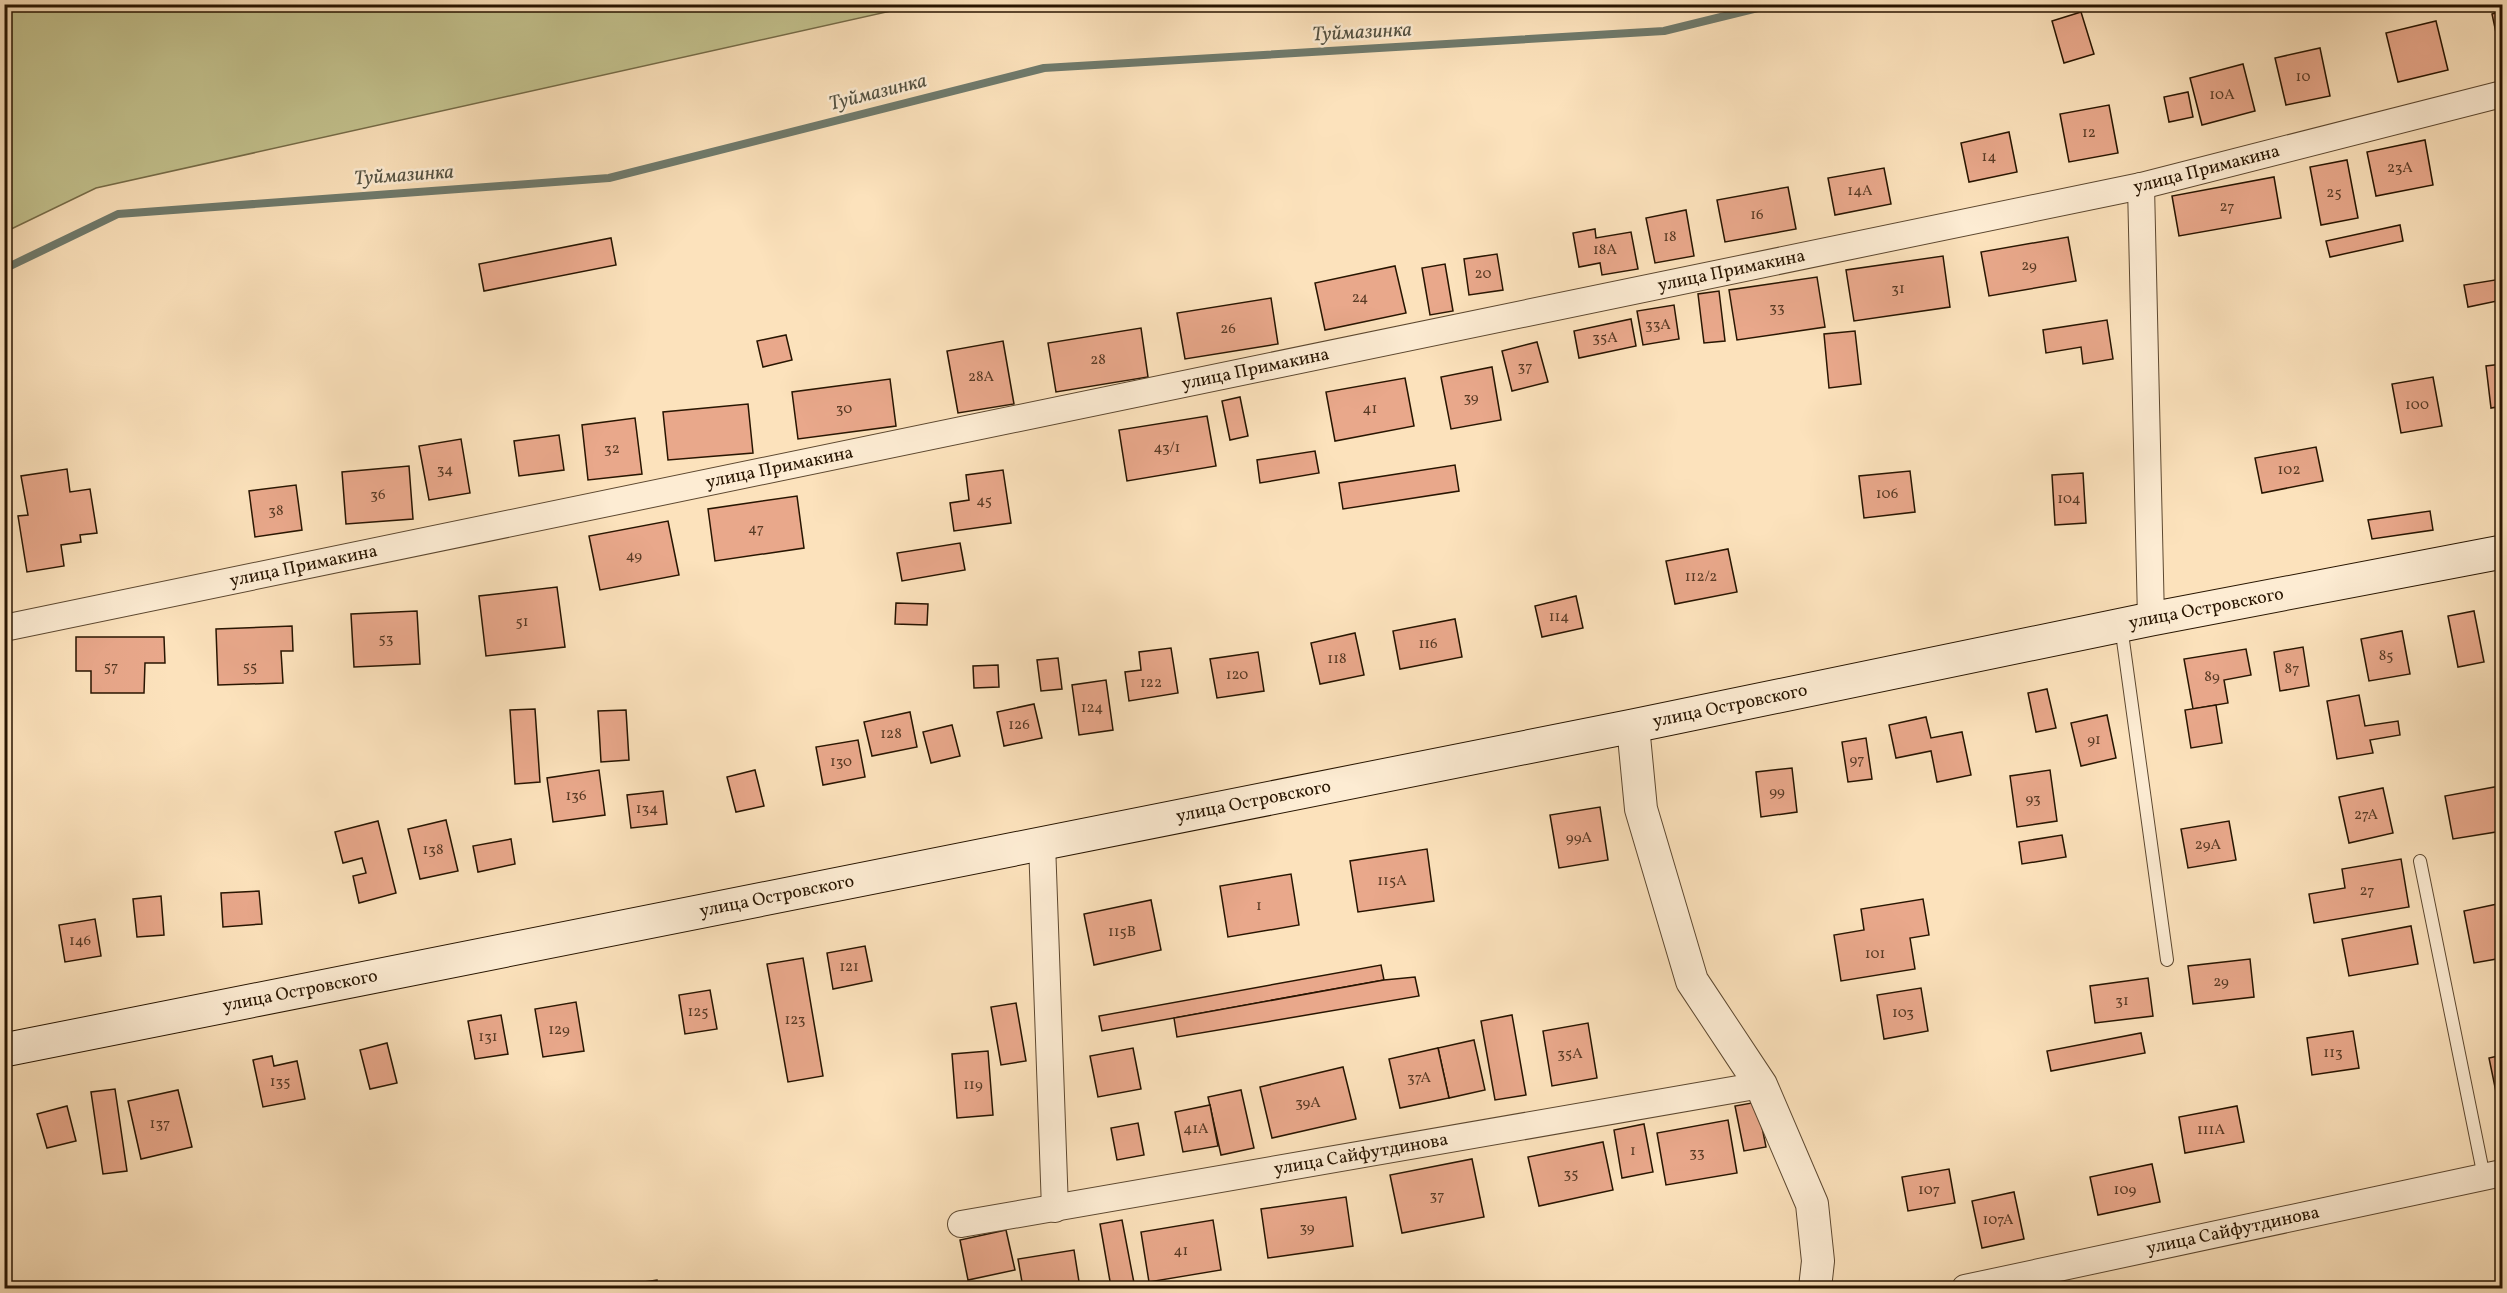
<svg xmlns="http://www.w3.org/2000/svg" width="2507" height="1293" font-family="Vollkorn,serif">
  <rect width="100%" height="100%" fill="#fce2bc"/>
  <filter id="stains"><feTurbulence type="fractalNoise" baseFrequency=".00333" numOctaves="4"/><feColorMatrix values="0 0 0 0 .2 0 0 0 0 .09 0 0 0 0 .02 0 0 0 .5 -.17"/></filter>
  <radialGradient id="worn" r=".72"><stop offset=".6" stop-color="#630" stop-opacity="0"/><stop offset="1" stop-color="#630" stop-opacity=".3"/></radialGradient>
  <path fill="#c3c28e" stroke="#766c48" stroke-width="1.5" d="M5 4H918V5L96 188 5 232Z"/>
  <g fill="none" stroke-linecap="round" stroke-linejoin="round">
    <path stroke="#6f7a6c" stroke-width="8" d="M4 269 118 214 609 178 1044 68 1664 31 1774 4"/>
  </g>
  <g fill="#e9a88b" stroke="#281501" stroke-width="1.5">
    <path d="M2502 11V56H2501L2492 14Z"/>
    <path d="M2081 12 2094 54 2064 63 2052 21Z"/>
    <path d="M2436 21 2448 70 2398 82 2386 33Z"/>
    <path d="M2320 48 2330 96 2286 105 2275 58Z"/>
    <path d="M2243 64 2255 111 2202 125 2190 78Z"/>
    <path d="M2188 92 2193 117 2169 122 2164 97Z"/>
    <path d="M2109 105 2118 153 2069 162 2060 114Z"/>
    <path d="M2009 132 2017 172 1969 182 1961 143Z"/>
    <path d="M2425 140 2433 185 2376 196 2367 152Z"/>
    <path d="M2347 160 2358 218 2321 225 2310 167Z"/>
    <path d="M1884 168 1891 204 1835 215 1828 178Z"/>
    <path d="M2274 177 2281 218 2179 236 2172 196Z"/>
    <path d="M1788 187 1796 229 1725 242 1717 200Z"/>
    <path d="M1686 210 1694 256 1655 263 1646 218Z"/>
    <path d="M2400 225 2403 241 2330 257 2326 241Z"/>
    <path d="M1595 229 1596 238 1631 232 1638 269 1602 275 1600 263 1579 267 1573 233Z"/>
    <path d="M2068 237 2076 281 1989 296 1981 252Z"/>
    <path d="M611 238 616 265 484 291 479 264Z"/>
    <path d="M1497 254 1503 290 1469 295 1464 259Z"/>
    <path d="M1943 256 1950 307 1854 321 1846 270Z"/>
    <path d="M1445 264 1453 311 1430 315 1422 268Z"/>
    <path d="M1395 266 1406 313 1325 330 1315 283Z"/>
    <path d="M1817 277 1825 327 1737 340 1729 290Z"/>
    <path d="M2501 279 2502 300 2468 307 2464 285Z"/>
    <path d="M1719 291 1725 341 1704 343 1698 294Z"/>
    <path d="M1271 298 1278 344 1185 359 1177 313Z"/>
    <path d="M1674 305 1679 339 1643 345 1637 311Z"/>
    <path d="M1631 319 1636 346 1579 358 1574 331Z"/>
    <path d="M2107 320 2113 359 2083 364 2081 347 2046 353 2043 330Z"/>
    <path d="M1141 328 1148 377 1056 392 1048 343Z"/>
    <path d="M1855 331 1861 384 1829 388 1824 334Z"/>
    <path d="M786 335 792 360 763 367 757 341Z"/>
    <path d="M1003 341 1014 404 958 413 947 351Z"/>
    <path d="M1537 342 1548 382 1512 391 1502 351Z"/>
    <path d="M2502 364V406L2491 408 2486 366Z"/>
    <path d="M1492 367 1501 420 1451 429 1441 377Z"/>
    <path d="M2433 377 2442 426 2401 433 2392 384Z"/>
    <path d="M1405 378 1414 426 1335 441 1326 392Z"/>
    <path d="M890 379 896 426 798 439 792 392Z"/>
    <path d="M1240 397 1248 436 1230 440 1222 401Z"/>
    <path d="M748 404 753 453 668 460 663 412Z"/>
    <path d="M1207 416 1216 466 1127 481 1119 430Z"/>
    <path d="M635 418 642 474 588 480 582 425Z"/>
    <path d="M559 435 564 470 519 476 514 441Z"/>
    <path d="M461 439 470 493 429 500 419 446Z"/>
    <path d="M2316 447 2323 481 2262 493 2255 458Z"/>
    <path d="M1315 451 1319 473 1260 483 1257 460Z"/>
    <path d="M1455 465 1459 491 1343 509 1339 483Z"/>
    <path d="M409 466 413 519 346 524 342 472Z"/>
    <path d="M67 469 70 492 90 489 97 533 80 535 81 542 61 545 64 566 27 572 18 516 28 515 21 476Z"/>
    <path d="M1003 470 1011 523 954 531 950 503 969 500 966 475Z"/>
    <path d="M1910 471 1915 512 1864 518 1859 476Z"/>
    <path d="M2083 473 2086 523 2055 525 2052 475Z"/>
    <path d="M296 485 302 530 255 537 249 491Z"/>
    <path d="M797 496 804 548 715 561 708 509Z"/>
    <path d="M2430 511 2433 530 2372 539 2368 520Z"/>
    <path d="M668 521 679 575 600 590 589 536Z"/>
    <path d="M960 543 965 570 902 581 897 553Z"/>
    <path d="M1728 549 1737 592 1675 604 1666 561Z"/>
    <path d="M557 587 565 647 486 656 479 596Z"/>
    <path d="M1576 596 1583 628 1542 637 1535 606Z"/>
    <path d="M896 603 928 604 927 625 895 624Z"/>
    <path d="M417 611 420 664 354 667 351 614Z"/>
    <path d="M2474 611 2484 662 2458 667 2448 616Z"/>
    <path d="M1455 619 1462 657 1400 669 1393 631Z"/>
    <path d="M292 626 293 651H281L283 683 218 685 216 629Z"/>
    <path d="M2402 631 2410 674 2369 681 2361 639Z"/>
    <path d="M1355 633 1364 675 1320 684 1311 643Z"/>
    <path d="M76 637H164L165 663H145L144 693H91V671H76Z"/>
    <path d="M2303 647 2309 686 2280 691 2274 652Z"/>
    <path d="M1171 648 1178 693 1129 701 1125 672 1141 670 1139 652Z"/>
    <path d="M2246 649 2251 675 2224 680 2228 703 2193 709 2184 659Z"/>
    <path d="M1258 652 1264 691 1217 698 1210 659Z"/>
    <path d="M1058 658 1062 689 1041 691 1037 660Z"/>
    <path d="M998 665 999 687 974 688 973 666Z"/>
    <path d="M1106 680 1113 730 1079 735 1072 685Z"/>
    <path d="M2047 689 2056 728 2036 732 2028 693Z"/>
    <path d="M2359 695 2365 726 2398 721 2400 735 2370 740 2373 753 2337 759 2327 701Z"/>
    <path d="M1034 704 1042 738 1004 746 997 712Z"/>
    <path d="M2216 705 2222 743 2191 748 2185 710Z"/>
    <path d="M535 709 540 782 515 784 510 710Z"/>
    <path d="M626 710 629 760 601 762 598 711Z"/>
    <path d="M910 712 917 747 872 756 864 722Z"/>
    <path d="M2107 715 2116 758 2081 766 2071 723Z"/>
    <path d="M1926 717 1931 738 1962 732 1971 775 1937 782 1931 751 1896 758 1889 725Z"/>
    <path d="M952 725 960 756 931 763 923 732Z"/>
    <path d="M1866 738 1872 779 1848 782 1842 742Z"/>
    <path d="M858 740 865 777 823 785 816 747Z"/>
    <path d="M1792 768 1797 812 1761 817 1756 772Z"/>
    <path d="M599 770 605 815 553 822 547 778Z"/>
    <path d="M755 770 764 806 736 812 727 777Z"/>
    <path d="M2050 770 2057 821 2017 827 2010 776Z"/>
    <path d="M2500 786 2502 831 2453 839 2445 796Z"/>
    <path d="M2383 788 2393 833 2349 843 2339 797Z"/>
    <path d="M663 791 667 824 631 828 627 795Z"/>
    <path d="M1600 807 1608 860 1559 868 1550 815Z"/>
    <path d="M446 820 458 871 420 879 408 829Z"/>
    <path d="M378 821 396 893 359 903 353 876 366 873 362 858 343 863 335 832Z"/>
    <path d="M2229 821 2236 860 2188 868 2181 829Z"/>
    <path d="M2062 835 2066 857 2022 864 2019 842Z"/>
    <path d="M511 839 515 864 478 872 473 846Z"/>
    <path d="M1427 849 1434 901 1358 912 1350 861Z"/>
    <path d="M2401 859 2409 907 2314 923 2309 894 2345 888 2342 869Z"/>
    <path d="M1291 874 1299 925 1228 937 1220 886Z"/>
    <path d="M259 891 262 924 223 927 221 893Z"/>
    <path d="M161 896 164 935 137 937 133 899Z"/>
    <path d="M1923 899 1929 935 1910 938 1915 969 1841 981 1834 935 1864 930 1861 909Z"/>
    <path d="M1151 900 1161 950 1094 965 1084 914Z"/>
    <path d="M2502 903V958L2474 963 2464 911Z"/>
    <path d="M95 919 101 956 65 962 59 925Z"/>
    <path d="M2411 926 2418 964 2349 976 2342 939Z"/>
    <path d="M865 946 872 981 833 989 827 953Z"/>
    <path d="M803 958 823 1076 788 1082 767 964Z"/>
    <path d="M2250 959 2254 997 2193 1004 2188 966Z"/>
    <path d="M1381 965 1384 980 1102 1031 1099 1016Z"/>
    <path d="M1415 977 1419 996 1177 1037 1174 1018 1384 980Z"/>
    <path d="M2148 978 2153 1016 2095 1023 2090 986Z"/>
    <path d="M1921 988 1928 1031 1884 1039 1877 995Z"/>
    <path d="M710 990 717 1029 685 1034 679 995Z"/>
    <path d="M576 1002 584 1051 543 1057 535 1009Z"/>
    <path d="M1016 1003 1026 1061 1001 1065 991 1007Z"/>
    <path d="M501 1015 508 1054 475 1059 468 1021Z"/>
    <path d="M1512 1015 1526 1095 1495 1100 1481 1021Z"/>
    <path d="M1588 1023 1597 1078 1552 1086 1543 1031Z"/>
    <path d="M2353 1031 2359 1068 2312 1075 2307 1038Z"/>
    <path d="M2141 1033 2145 1053 2051 1071 2047 1051Z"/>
    <path d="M1474 1040 1485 1090 1449 1098 1438 1048Z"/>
    <path d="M387 1043 397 1083 370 1089 360 1050Z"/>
    <path d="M1133 1048 1141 1089 1098 1097 1090 1056Z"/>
    <path d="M1438 1048 1449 1098 1400 1108 1389 1059Z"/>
    <path d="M988 1051 993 1115 957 1118 952 1054Z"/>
    <path d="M2502 1055V1121L2489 1058Z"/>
    <path d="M272 1056 274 1066 297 1061 305 1099 263 1107 253 1060Z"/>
    <path d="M1343 1067 1356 1119 1272 1138 1260 1087Z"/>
    <path d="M115 1089 127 1171 103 1174 91 1092Z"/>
    <path d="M178 1090 192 1147 141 1159 128 1101Z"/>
    <path d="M1241 1090 1254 1148 1221 1155 1208 1097Z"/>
    <path d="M1757 1102 1766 1147 1744 1151 1735 1106Z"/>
    <path d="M1210 1105 1218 1146 1183 1152 1175 1112Z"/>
    <path d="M67 1106 76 1141 47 1148 37 1114Z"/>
    <path d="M2237 1106 2244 1142 2185 1153 2179 1117Z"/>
    <path d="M1728 1120 1737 1173 1666 1185 1657 1133Z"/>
    <path d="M1138 1123 1144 1155 1117 1160 1111 1128Z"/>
    <path d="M1644 1124 1653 1172 1622 1178 1614 1130Z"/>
    <path d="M1603 1142 1613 1190 1539 1206 1528 1157Z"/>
    <path d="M1472 1159 1484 1217 1402 1233 1390 1175Z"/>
    <path d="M2152 1164 2160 1202 2098 1215 2090 1177Z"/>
    <path d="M1949 1169 1955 1203 1908 1211 1902 1177Z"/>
    <path d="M2014 1192 2024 1239 1982 1248 1972 1201Z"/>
    <path d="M1346 1197 1353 1246 1268 1258 1261 1209Z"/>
    <path d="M1122 1220 1134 1283 1111 1287 1100 1224Z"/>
    <path d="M1213 1220 1221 1270 1149 1282 1141 1232Z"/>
    <path d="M1006 1230 1015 1270 968 1280 960 1240Z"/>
    <path d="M1074 1250 1080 1288H1023L1018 1259Z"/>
    <path d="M657 1280 658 1288H601Z"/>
  </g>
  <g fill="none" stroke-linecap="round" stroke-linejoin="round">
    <defs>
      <g id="service">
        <path d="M2121 626 2167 960"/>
        <path d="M2420 861 2484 1177"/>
      </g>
      <g id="minor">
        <path d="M2141 186 2151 619"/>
        <path id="s1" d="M4 628 2141 186 2502 94"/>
        <path d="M1042 843 1055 1209"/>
        <path id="s2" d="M961 1224 1761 1085"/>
        <path id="s3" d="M1965 1288 2502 1173"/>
      </g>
      <path id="tertiary" d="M1633 726 1641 809 1692 981 1761 1085 1812 1204 1818 1261 1815 1288"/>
      <g id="secondary">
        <path id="s4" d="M4 1050 1633 726 2151 619 2502 552"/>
      </g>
    </defs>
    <use href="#service" stroke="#5d4830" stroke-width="14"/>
    <use href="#minor" stroke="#5d4830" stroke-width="28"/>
    <use href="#tertiary" stroke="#5d4830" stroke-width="34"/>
    <use href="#secondary" stroke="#281501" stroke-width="35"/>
    <use href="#service" stroke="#fdecd3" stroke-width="12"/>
    <use href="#minor" stroke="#fdecd3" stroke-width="26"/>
    <use href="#tertiary" stroke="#fdecd3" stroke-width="32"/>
    <use href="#secondary" stroke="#fdecd3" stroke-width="33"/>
  </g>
  <g text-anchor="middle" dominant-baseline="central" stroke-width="5" stroke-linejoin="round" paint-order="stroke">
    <g font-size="15" fill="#583a24">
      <text x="2303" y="77">10</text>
      <text x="2222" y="95">10А</text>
      <text x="2089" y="133">12</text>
      <text x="1989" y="157">14</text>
      <text x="2400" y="168">23А</text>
      <text x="1860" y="191">14А</text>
      <text x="2334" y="193">25</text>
      <text x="2227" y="207">27</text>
      <text x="1757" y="215">16</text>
      <text x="1670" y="237">18</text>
      <text x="1605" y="250">18А</text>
      <text x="2029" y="266">29</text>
      <text x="1483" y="274">20</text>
      <text x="1898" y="289">31</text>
      <text x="1360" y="298">24</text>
      <text x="1777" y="308">33</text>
      <text x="1658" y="325">33А</text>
      <text x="1228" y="329">26</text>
      <text x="1605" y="338">35А</text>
      <text x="1098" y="360">28</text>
      <text x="1525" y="367">37</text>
      <text x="981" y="377">28А</text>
      <text x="1471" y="398">39</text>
      <text x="2417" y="405">100</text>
      <text x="844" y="409">30</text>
      <text x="1370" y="409">41</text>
      <text x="1167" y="448">43/1</text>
      <text x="612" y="449">32</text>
      <text x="445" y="470">34</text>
      <text x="2289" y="470">102</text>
      <text x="1887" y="494">106</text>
      <text x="378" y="495">36</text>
      <text x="2069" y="499">104</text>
      <text x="984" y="501">45</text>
      <text x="276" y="511">38</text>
      <text x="756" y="529">47</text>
      <text x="634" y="556">49</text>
      <text x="1701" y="577">112/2</text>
      <text x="1559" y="617">114</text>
      <text x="522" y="622">51</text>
      <text x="386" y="639">53</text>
      <text x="1428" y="644">116</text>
      <text x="2386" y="656">85</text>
      <text x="1337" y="659">118</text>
      <text x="111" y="667">57</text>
      <text x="250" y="667">55</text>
      <text x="2292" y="669">87</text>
      <text x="1237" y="675">120</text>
      <text x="2212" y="677">89</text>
      <text x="1151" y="683">122</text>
      <text x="1092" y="708">124</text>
      <text x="1019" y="725">126</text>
      <text x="891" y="734">128</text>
      <text x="2094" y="740">91</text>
      <text x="1857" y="760">97</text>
      <text x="841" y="762">130</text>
      <text x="1777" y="792">99</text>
      <text x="576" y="796">136</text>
      <text x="2033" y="799">93</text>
      <text x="647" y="809">134</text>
      <text x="2366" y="815">27А</text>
      <text x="1579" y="838">99А</text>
      <text x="2208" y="845">29А</text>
      <text x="433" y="850">138</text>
      <text x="1392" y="881">115А</text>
      <text x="2367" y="891">27</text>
      <text x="1259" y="906">1</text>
      <text x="1122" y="932">115В</text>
      <text x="80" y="941">146</text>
      <text x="1875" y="954">101</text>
      <text x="849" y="967">121</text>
      <text x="2221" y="982">29</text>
      <text x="2122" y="1001">31</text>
      <text x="698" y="1012">125</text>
      <text x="1903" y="1013">103</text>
      <text x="795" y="1020">123</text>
      <text x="559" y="1030">129</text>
      <text x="488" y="1037">131</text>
      <text x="2333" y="1053">113</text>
      <text x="1570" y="1054">35А</text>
      <text x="1419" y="1078">37А</text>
      <text x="280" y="1082">135</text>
      <text x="973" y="1085">119</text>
      <text x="1308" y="1103">39А</text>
      <text x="160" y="1124">137</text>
      <text x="1196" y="1129">41А</text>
      <text x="2211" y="1130">111А</text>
      <text x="1633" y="1151">1</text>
      <text x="1697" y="1153">33</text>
      <text x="1571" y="1174">35</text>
      <text x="1929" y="1190">107</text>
      <text x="2125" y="1190">109</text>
      <text x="1437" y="1196">37</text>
      <text x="1998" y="1220">107А</text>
      <text x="1307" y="1228">39</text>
      <text x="1181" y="1251">41</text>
    </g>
    <g font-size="18" fill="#281501" stroke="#fdecd3">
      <text stroke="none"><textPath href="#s1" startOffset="2250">улица Примакина</textPath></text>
      <text stroke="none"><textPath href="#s1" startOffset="1764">улица Примакина</textPath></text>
      <text stroke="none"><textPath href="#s1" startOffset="1278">улица Примакина</textPath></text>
      <text stroke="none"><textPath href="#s1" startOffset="792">улица Примакина</textPath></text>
      <text stroke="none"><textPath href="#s1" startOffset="306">улица Примакина</textPath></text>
      <text stroke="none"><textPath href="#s4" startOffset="2246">улица Островского</textPath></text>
      <text stroke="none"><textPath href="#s4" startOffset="1760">улица Островского</textPath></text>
      <text stroke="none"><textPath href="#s4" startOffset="1274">улица Островского</textPath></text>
      <text stroke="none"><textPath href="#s4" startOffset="788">улица Островского</textPath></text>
      <text stroke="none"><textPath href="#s4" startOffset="302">улица Островского</textPath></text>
      <text stroke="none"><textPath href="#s2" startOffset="406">улица Сайфутдинова</textPath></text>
      <text stroke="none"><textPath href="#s3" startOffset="274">улица Сайфутдинова</textPath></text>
    </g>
    <g font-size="20" font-style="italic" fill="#525040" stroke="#fdecd3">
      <text transform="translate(1362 33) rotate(-3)">Туймазинка</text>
      <text transform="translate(878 93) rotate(-14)">Туймазинка</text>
      <text transform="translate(404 176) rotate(-4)">Туймазинка</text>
    </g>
  </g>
  <rect width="2507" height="1293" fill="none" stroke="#fce2bc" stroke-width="24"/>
  <rect x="6" y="6" width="2495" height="1281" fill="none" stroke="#281501" stroke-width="3"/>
  <rect x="12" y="12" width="2483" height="1269" fill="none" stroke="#281501" stroke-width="1.5"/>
  <rect width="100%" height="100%" filter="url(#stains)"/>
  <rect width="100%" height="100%" fill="url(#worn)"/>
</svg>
